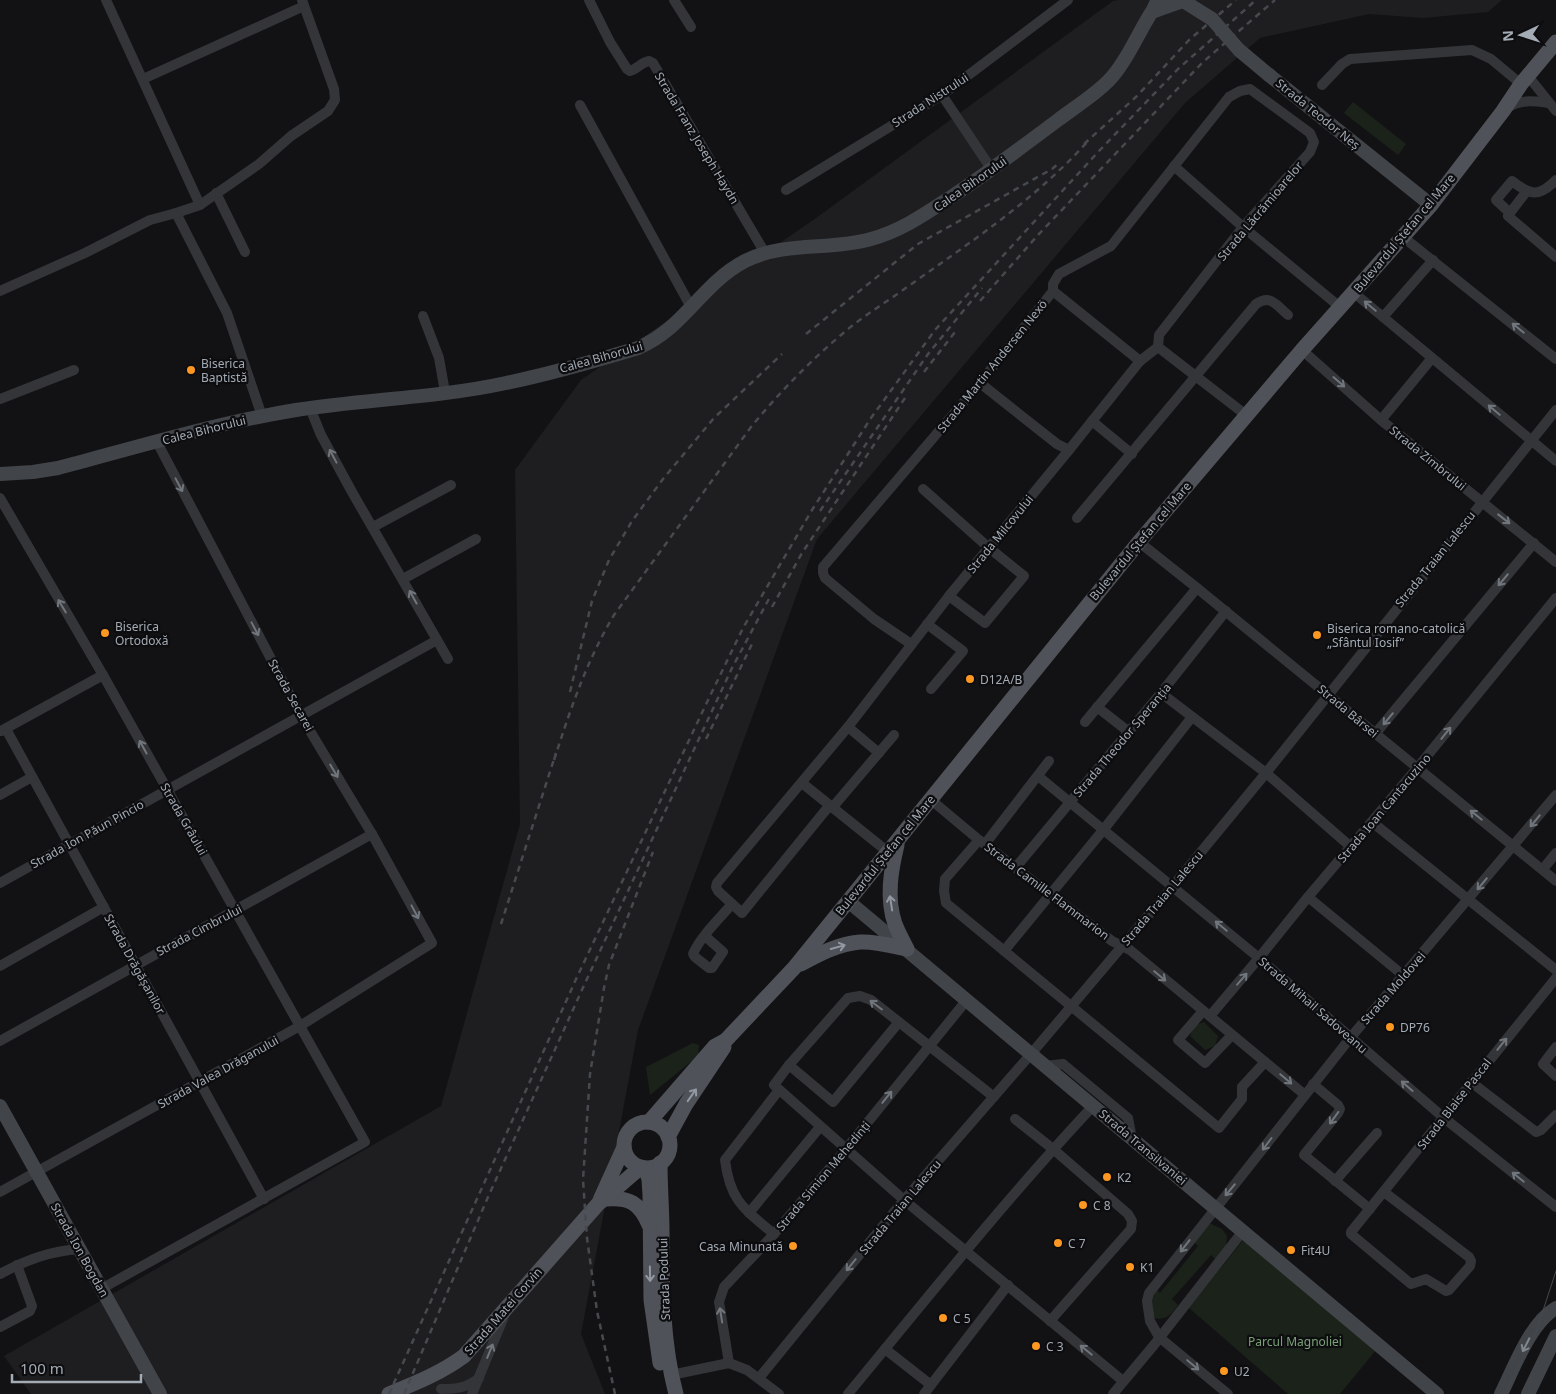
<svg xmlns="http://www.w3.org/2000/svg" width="1556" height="1394" font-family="'Noto Sans',sans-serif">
  <rect width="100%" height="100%" fill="#121214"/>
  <path fill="#1e1e21" d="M1119 0H1502L1488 12 1423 18 1369 14 1260 38 1185 103 817 539 638 1030 581 1334 605 1394H31L4 1356 441 1106 520 824 515 470 581 380 816 218 1113 1Z"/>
  <g fill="#1a221a">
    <path d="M1353 102 1406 144 1398 155 1344 113Z"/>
    <path d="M1204 1022 1218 1036 1215 1046 1205 1050 1190 1036 1193 1026Z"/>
    <path d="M693 1043 699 1045 698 1056 650 1095 646 1067Z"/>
    <path d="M1211 1224 1222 1229 1227 1236 1226 1247 1217 1261 1211 1255 1172 1299 1178 1305C1173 1313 1166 1321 1155 1318L1151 1307 1155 1288 1160 1293 1198 1246 1193 1241 1207 1225Z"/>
    <path d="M1244 1239 1376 1350 1340 1394H1288L1189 1308Z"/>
  </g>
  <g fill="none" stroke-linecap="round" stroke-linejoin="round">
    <g stroke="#333539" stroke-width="10">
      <path d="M106 0 200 205"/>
      <path d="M589 0 610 42 627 69 630 71C637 69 642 62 649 61L653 63 765 253"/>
      <path d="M674 0 691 27"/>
      <path d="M1528 76 1556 111"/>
      <path d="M143 79 304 6"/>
      <path d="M1322 85 1342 64 1350 59 1472 50 1491 59 1521 84"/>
      <path d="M942 95 992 170"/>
      <path d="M580 105 691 307"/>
      <path d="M1507 108C1521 99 1533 101 1549 103"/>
      <path d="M1174 166 1243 227 1340 307"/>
      <path d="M1556 180C1538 198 1530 195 1512 181L1496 200 1510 213 1508 216 1556 257"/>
      <path d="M786 190 942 95 1068 0"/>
      <path d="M216 193 245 252"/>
      <path d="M176 213 227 313 262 416"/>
      <path d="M1510 213 1526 192"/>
      <path d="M1403 237 1556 359"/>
      <path d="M0 291 85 253 150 220 176 213 200 205 259 164 291 136 328 111 335 100 334 89 302 0"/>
      <path d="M1053 291 1140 361"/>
      <path d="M1353 292 1556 461"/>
      <path d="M423 316 439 358 445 392"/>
      <path d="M1383 317 1433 260"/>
      <path d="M1158 347 1246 415"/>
      <path d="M1302 350 1381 420 1556 562"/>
      <path d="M980 383 1057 444 1069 450"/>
      <path d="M0 399 74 370"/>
      <path d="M310 408 321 435 352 492 448 659"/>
      <path d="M1381 420 1432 358"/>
      <path d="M1092 421 1132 454"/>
      <path d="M923 489 988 547 1024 576 985 623 949 596"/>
      <path d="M0 498 103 675 365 1142 101 1289"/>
      <path d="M1077 518 1256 304C1271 294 1276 305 1288 315"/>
      <path d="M373 527 451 485"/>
      <path d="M1139 542 1197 588 1556 881"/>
      <path d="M403 579 476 539"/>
      <path d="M927 624 963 651 931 689"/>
      <path d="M911 644 874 619 825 578 823 573V567L980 383 1053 291V284L1059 274 1111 246 1229 97 1240 91 1250 89 1310 133 1314 142 1310 152 1243 227 1159 335 1158 347"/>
      <path d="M1161 693 1266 773 1351 847"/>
      <path d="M1097 707 1129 732"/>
      <path d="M1085 722 1197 588"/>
      <path d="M848 727 879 753"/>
      <path d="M6 729 264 1199"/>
      <path d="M1 731 103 675"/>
      <path d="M1375 734 1534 543"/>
      <path d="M1038 776 1259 958 1444 1118 1556 1207"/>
      <path d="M802 783 888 852"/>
      <path d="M0 795 32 777"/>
      <path d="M930 799 979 840 1112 941 1130 950 1305 1095"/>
      <path d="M829 806 742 913 718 891 716 887 717 883 848 727 949 596 1069 450 1140 361 1158 347"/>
      <path d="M832 808 894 735"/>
      <path d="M1372 822 1556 970"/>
      <path d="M979 840 945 879 944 891 946 903 1219 1128 1242 1099V1087L1265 1062"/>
      <path d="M985 844 1049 761"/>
      <path d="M1016 867 1161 693 1226 611"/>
      <path d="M1543 869 1556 853"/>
      <path d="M0 883 437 640"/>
      <path d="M1308 897 1404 976"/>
      <path d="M705 936 723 952 712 968H709L695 957 693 954C700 937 720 918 732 904"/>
      <path d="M1004 951 1104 829 1192 717"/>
      <path d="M0 966 104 907"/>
      <path d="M1203 1011 1178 1040 1205 1063 1232 1035"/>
      <path d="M1210 1016 1259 958 1308 897 1418 767 1556 598"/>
      <path d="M0 1041 372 834"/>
      <path d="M1556 1047 1543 1064 1556 1076"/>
      <path d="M789 1065 833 1102 899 1022"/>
      <path d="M1045 1066 1063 1064 1128 1118 1132 1139"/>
      <path d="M1471 1082 1536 1132 1541 1130 1556 1115"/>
      <path d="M1313 1084 1338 1105 1340 1109 1338 1113 1304 1155 1370 1209"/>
      <path d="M994 1097 871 1000 860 996 848 998 789 1065 774 1085 904 1200 1123 1381"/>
      <path d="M1015 1119 1053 1149 1128 1214 1132 1221 1131 1229 1050 1321"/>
      <path d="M1335 1181 1377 1133"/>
      <path d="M0 1192 300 1026 432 943 372 834 301 716 157 442"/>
      <path d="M1384 1192 1469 1257 1471 1261 1470 1266 1449 1290 1446 1291 1426 1279 1411 1284 1351 1234V1232L1556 978"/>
      <path d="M749 1213 820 1127"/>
      <path d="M774 1234C744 1209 730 1201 725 1160L779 1090"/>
      <path d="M0 1274C26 1260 50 1251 80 1249"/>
      <path d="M0 1327 30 1311 32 1306 17 1265"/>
      <path d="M885 1349 931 1385"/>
      <path d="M729 1363 719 1302 724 1287 774 1234 846 1149 966 1001"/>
      <path d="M671 1375 729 1363 747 1370 779 1394"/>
      <path d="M759 1378 904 1200 1031 1054 1173 886 1266 773 1556 410"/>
      <path d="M441 1389C456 1389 467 1388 479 1378"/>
      <path d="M472 1394 505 1314"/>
      <path d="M848 1394C928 1297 1007 1198 1093 1106"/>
      <path d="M924 1394 1008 1285"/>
      <path d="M1113 1394 1154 1345 1243 1231"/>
      <path d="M1228 1394 1159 1337 1150 1321 1147 1301 1149 1293 1351 1037 1556 795"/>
    </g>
    <g stroke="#414449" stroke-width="14">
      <path d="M1185 2 1212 19"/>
      <path d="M1152 12 1180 2"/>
      <path d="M1269 75 1431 205"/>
      <path d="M0 474 33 472 58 468C137 447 216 423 296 410 366 399 437 398 506 383 550 374 595 361 638 348 685 328 701 284 745 261 784 241 830 251 871 239 901 231 925 214 951 197 988 173 1023 146 1058 120 1075 107 1104 89 1116 72 1130 54 1139 32 1151 13 1154 9 1155 4 1158 0"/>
      <path d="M848 901 1437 1394"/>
      <path d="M0 1106 160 1394"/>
      <path d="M1501 1394C1514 1368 1530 1323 1556 1308"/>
      <path d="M1528 1394 1556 1336"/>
    </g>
    <g stroke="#4f5258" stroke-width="15">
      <path d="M897 845C891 870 886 898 895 924 898 932 903 941 907 949"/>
      <path d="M801 964C819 954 838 944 860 942 875 941 892 946 907 949"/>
      <path d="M649 1122 715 1046 726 1040 794 968 1139 542 1302 350 1431 205 1503 111 1521 84 1556 42"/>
      <circle cx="647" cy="1145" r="23"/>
      <path d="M668 1137 686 1104 724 1047"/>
      <path d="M660 1163C660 1187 662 1210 662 1233 662 1286 662 1342 676 1394"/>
      <path d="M645 1168 649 1179 650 1195 651 1300 660 1363"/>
      <path d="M606 1199C629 1197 640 1203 649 1225"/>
      <path d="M600 1200 624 1147"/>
      <path d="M389 1394C416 1383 441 1373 464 1356L598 1204 641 1167"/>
    </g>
    <path stroke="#46494e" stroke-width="1" d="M1505 1394 1535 1335 1556 1271"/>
    <g stroke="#46494e" stroke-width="2.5" stroke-dasharray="6 5" stroke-linecap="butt">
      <path d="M1084 144 1137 96 1189 40 1236 0"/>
      <path d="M980 301 1038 235 1203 62 1275 0"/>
      <path d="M806 334 918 244 1052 169 1058 164"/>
      <path d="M924 372 955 332"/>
      <path d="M820 511 928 354 982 288"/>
      <path d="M772 607 802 553 905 398"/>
      <path d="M570 692 592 601 609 560 632 521 663 479 714 418 782 354"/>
      <path d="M706 739 752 644"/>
      <path d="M554 760C571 708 586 662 614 615L751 427C778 394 808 363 841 335 860 318 882 305 903 290 969 243 1034 201 1089 140"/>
      <path d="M501 924 556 753"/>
      <path d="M389 1394 577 977 709 698 743 628 812 510 871 418 935 330 1099 151 1178 69 1256 0"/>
      <path d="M404 1394 488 1197 586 981 732 668 771 595"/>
      <path d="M615 1394 597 1311 587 1238 583 1180 590 1074 604 988 609 965 653 852"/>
    </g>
    <path stroke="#414449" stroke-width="14" d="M1212 19 1239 50 1269 75"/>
  </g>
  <defs><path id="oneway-shaft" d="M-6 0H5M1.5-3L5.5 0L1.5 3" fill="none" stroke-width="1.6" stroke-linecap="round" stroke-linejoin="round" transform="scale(1.25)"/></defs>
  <g stroke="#71767d">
    <use href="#oneway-shaft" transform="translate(1370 306) rotate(-140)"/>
    <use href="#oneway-shaft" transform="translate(1518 328) rotate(-141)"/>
    <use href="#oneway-shaft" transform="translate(1339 382) rotate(41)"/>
    <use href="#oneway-shaft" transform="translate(1494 410) rotate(-140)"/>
    <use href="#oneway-shaft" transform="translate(333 456) rotate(-118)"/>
    <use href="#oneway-shaft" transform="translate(179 485) rotate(62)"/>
    <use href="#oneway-shaft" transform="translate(1504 519) rotate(38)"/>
    <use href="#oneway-shaft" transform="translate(1503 580) rotate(130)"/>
    <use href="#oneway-shaft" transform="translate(413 597) rotate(-119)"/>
    <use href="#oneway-shaft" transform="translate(62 606) rotate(-121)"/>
    <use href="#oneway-shaft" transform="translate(255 629) rotate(62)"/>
    <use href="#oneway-shaft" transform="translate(1388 719) rotate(130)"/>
    <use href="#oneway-shaft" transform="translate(1446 733) rotate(-51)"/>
    <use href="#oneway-shaft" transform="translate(143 747) rotate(-119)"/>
    <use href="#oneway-shaft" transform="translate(334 771) rotate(59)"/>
    <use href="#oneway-shaft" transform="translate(1476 815) rotate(-141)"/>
    <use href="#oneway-shaft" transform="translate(1535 821) rotate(130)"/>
    <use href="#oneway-shaft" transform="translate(1482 884) rotate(130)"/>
    <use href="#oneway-shaft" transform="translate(415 912) rotate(62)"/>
    <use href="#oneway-shaft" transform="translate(1221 926) rotate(-140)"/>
    <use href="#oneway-shaft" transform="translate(1160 976) rotate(40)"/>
    <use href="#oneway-shaft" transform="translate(1242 979) rotate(-49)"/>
    <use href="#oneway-shaft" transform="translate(876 1005) rotate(-143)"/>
    <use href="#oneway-shaft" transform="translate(1502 1044) rotate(-51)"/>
    <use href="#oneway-shaft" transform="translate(1286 1079) rotate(40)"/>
    <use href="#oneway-shaft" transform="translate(1407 1086) rotate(-139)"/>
    <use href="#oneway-shaft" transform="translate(887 1097) rotate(-51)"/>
    <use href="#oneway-shaft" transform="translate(1334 1118) rotate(126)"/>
    <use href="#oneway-shaft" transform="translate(1267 1144) rotate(127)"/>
    <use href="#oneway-shaft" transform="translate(1518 1177) rotate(-141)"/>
    <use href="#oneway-shaft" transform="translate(1230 1190) rotate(130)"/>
    <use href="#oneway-shaft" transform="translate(1185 1246) rotate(128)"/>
    <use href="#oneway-shaft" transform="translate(851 1265) rotate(129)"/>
    <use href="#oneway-shaft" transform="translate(721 1315) rotate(-99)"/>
    <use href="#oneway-shaft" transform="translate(1086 1350) rotate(-141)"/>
    <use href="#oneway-shaft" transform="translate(490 1351) rotate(-68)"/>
    <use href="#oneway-shaft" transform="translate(1193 1365) rotate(40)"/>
  </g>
  <g stroke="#9299a2">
    <use href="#oneway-shaft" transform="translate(891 903) rotate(-99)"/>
    <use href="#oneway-shaft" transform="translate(838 947) rotate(-15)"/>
    <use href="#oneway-shaft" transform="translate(692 1095) rotate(-55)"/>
    <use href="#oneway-shaft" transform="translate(650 1274) rotate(89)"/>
  </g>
  <use stroke="#81878f" href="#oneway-shaft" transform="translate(1526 1345) rotate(117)"/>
  <g fill="#fc9822" stroke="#0d0d0f" stroke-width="2">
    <circle cx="191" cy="370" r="5"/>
    <circle cx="105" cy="633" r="5"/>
    <circle cx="1317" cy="635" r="5"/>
    <circle cx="970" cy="679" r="5"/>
    <circle cx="1390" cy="1027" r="5"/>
    <circle cx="1107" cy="1177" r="5"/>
    <circle cx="1083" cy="1205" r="5"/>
    <circle cx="1058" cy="1243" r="5"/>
    <circle cx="793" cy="1246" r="5"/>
    <circle cx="1291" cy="1250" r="5"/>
    <circle cx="1130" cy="1267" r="5"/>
    <circle cx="943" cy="1318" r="5"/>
    <circle cx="1036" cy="1346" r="5"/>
    <circle cx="1224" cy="1371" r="5"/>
  </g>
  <g text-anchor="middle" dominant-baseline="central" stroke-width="4.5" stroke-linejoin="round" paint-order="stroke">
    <g font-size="12" fill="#a3abb5" stroke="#0d0d0f">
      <text transform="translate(930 100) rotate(-33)">Strada Nistrului</text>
      <text transform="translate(1318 114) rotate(39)">Strada Teodor Neș</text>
      <text transform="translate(697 138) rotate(59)">Strada Franz Joseph Haydn</text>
      <text transform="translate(970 184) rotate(-35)">Calea Bihorului</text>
      <text transform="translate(1260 211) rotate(-50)">Strada Lăcrămioarelor</text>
      <text transform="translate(1404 233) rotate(-50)">Bulevardul Ștefan cel Mare</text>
      <text transform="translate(601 357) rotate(-16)">Calea Bihorului</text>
      <text transform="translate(992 366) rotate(-51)">Strada Martin Andersen Nexö</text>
      <text transform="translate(204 430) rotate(-14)">Calea Bihorului</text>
      <text transform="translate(1428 458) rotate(39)">Strada Zimbrului</text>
      <text transform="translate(1000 534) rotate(-51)">Strada Milcovului</text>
      <text transform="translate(1140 541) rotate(-50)">Bulevardul Ștefan cel Mare</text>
      <text transform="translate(1435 559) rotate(-51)">Strada Traian Lalescu</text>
      <text transform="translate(291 695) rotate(61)">Strada Secarei</text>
      <text transform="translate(1348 711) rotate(40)">Strada Bârsei</text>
      <text transform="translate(1122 740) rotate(-50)">Strada Theodor Speranția</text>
      <text transform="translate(1384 808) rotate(-50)">Strada Ioan Cantacuzino</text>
      <text transform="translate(184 819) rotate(60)">Strada Grâului</text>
      <text transform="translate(87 834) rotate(-29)">Strada Ion Păun Pincio</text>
      <text transform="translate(885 855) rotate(-51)">Bulevardul Ștefan cel Mare</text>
      <text transform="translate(1047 891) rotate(37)">Strada Camille Flammarion</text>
      <text transform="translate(1162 898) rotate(-50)">Strada Traian Lalescu</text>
      <text transform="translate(199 930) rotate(-28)">Strada Cimbrului</text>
      <text transform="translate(135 964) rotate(61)">Strada Drăgășanilor</text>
      <text transform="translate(1393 988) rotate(-49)">Strada Moldovei</text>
      <text transform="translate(1313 1005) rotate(41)">Strada Mihail Sadoveanu</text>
      <text transform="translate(218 1072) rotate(-29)">Strada Valea Drăganului</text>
      <text transform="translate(1454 1104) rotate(-52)">Strada Blaise Pascal</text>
      <text transform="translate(1143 1147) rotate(40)">Strada Transilvaniei</text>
      <text transform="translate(823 1176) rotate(-50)">Strada Simion Mehedinți</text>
      <text transform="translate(900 1207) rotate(-50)">Strada Traian Lalescu</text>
      <text transform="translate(80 1250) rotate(61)">Strada Ion Bogdan</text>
      <text transform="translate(664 1279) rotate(-92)">Strada Podului</text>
      <text transform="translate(503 1311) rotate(-49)">Strada Matei Corvin</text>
    </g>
    <g font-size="12" fill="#a3abb5" stroke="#0d0d0f" text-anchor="start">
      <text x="201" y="363">Biserica<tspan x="201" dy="14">Baptistă</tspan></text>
      <text x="115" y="626">Biserica<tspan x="115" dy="14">Ortodoxă</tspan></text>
      <text x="1327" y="628">Biserica romano-catolică<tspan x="1327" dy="14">„Sfântul Iosif”</tspan></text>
      <text x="980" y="679">D12A/B</text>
      <text x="1400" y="1027">DP76</text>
      <text x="1117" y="1177">K2</text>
      <text x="1093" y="1205">C 8</text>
      <text x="1068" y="1243">C 7</text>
      <text x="783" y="1246" text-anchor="end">Casa Minunată</text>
      <text x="1301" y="1250">Fit4U</text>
      <text x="1140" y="1267">K1</text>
      <text x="953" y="1318">C 5</text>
      <text x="1046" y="1346">C 3</text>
      <text x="1234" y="1371">U2</text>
    </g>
    <g font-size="12" fill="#7ba178" stroke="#0d0d0f">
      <text x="1295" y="1341">Parcul Magnoliei</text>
    </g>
  </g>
  <g transform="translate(1521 35) rotate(266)" stroke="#0d0d0f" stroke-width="4" paint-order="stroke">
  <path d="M0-4L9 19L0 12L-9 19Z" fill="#a3abb5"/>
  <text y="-8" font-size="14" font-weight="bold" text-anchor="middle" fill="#a3abb5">N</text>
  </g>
  <path d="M12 1374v8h129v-8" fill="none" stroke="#a3abb5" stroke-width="2.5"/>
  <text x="20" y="1374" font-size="15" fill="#a3abb5" stroke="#0d0d0f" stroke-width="4" paint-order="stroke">100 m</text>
</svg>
